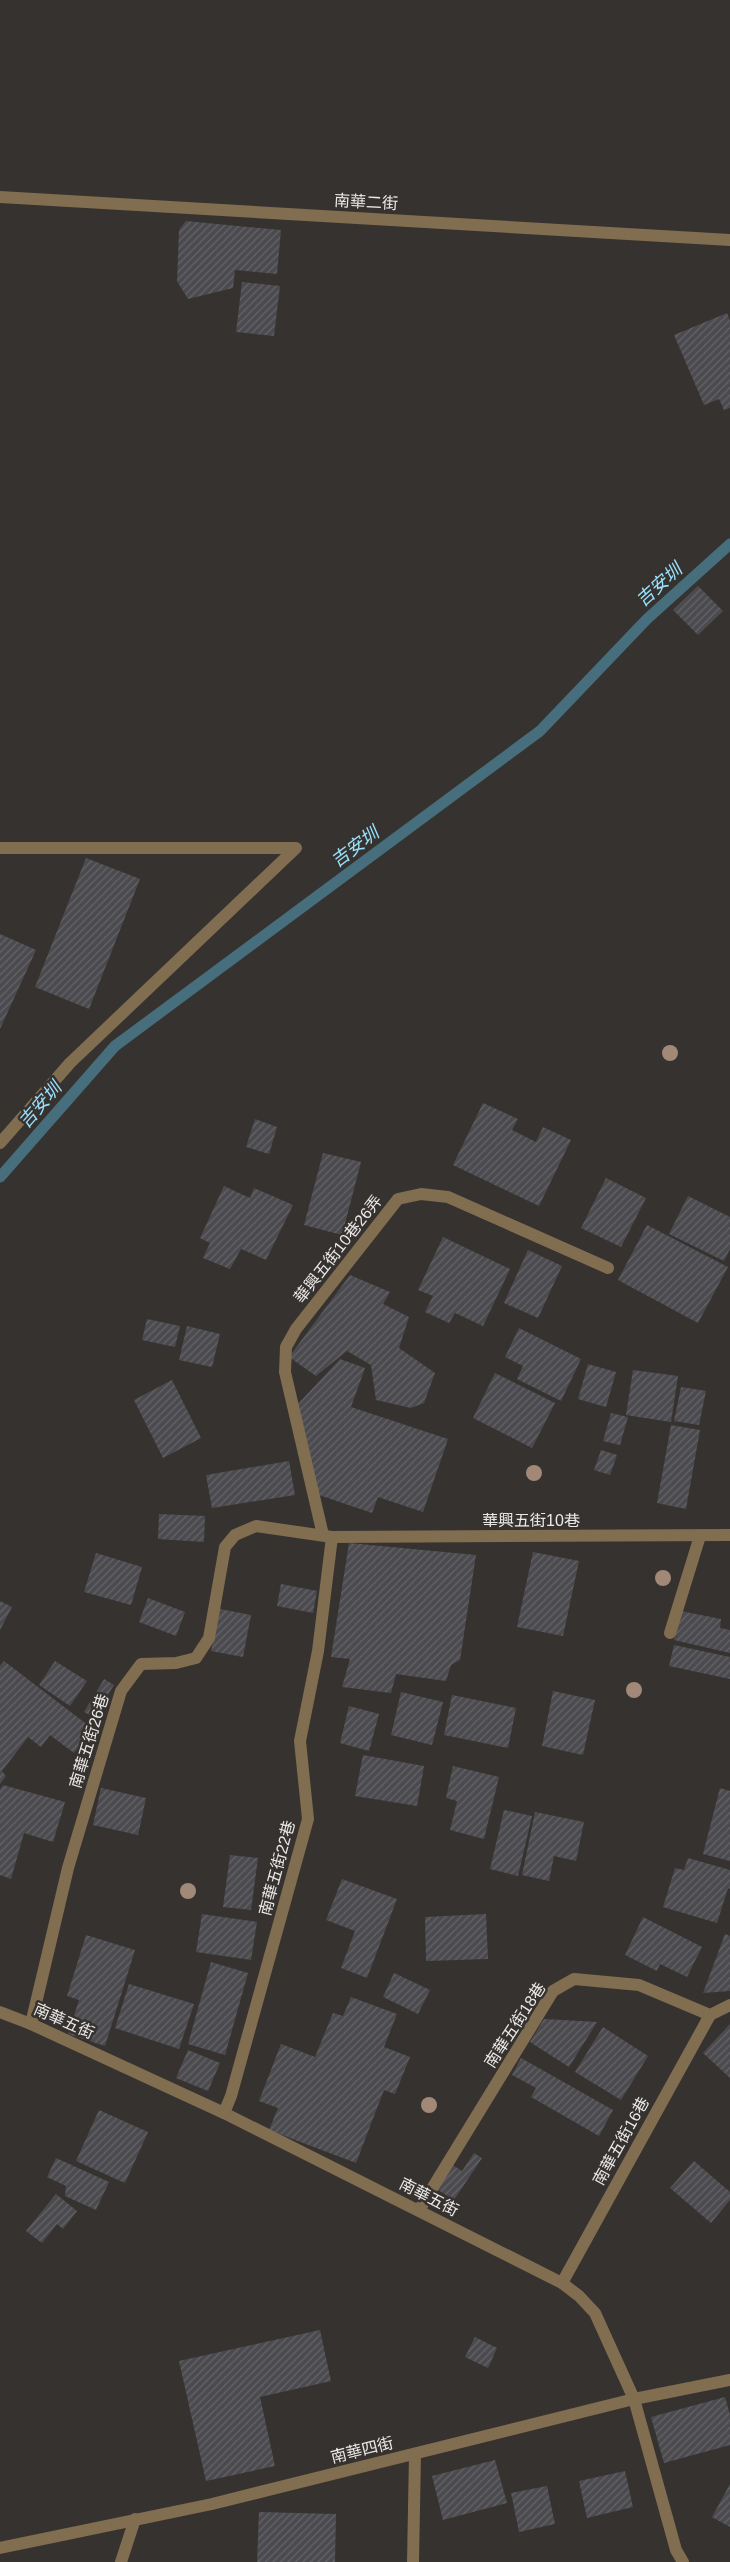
<svg xmlns="http://www.w3.org/2000/svg" width="730" height="2562" font-family="Arial,'Noto Sans TC',sans-serif">
  <defs>
    <pattern id="building-hatch" width="6" height="6" patternUnits="userSpaceOnUse" patternTransform="scale(1.25)"><rect width="6" height="6" fill="#4b4a4f"/><path d="M-1 1l2-2M0 6l6-6M5 7l2-2" fill="none" stroke="#656468"/></pattern>
  </defs>
  <rect width="100%" height="100%" fill="#36322f"/>
  <g fill="none" stroke-linecap="round" stroke-linejoin="round">
    <path stroke="#476e7d" stroke-width="11" d="M0 1177 115 1046 540 731 647 619 730 544"/>
  </g>
  <g fill="url(#building-hatch)">
    <path d="M186 221 281 230 277 274 235 270 233 288 188 299 177 281 179 230Z"/>
    <path d="M242 282 280 286 274 336 236 332Z"/>
    <path d="M727 313 730 321V408L724 410 719 399 704 405 674 335Z"/>
    <path d="M698 586 723 611 698 635 673 610Z"/>
    <path d="M86 858 140 879 89 1009 35 987Z"/>
    <path d="M0 934 36 950 0 1029Z"/>
    <path d="M483 1103 518 1119 512 1130 536 1142 543 1127 571 1140 539 1206 453 1165Z"/>
    <path d="M255 1119 277 1127 269 1154 246 1147Z"/>
    <path d="M323 1153 361 1162 342 1235 304 1225Z"/>
    <path d="M606 1178 646 1198 621 1247 581 1228Z"/>
    <path d="M224 1186 250 1198 254 1188 293 1205 266 1260 241 1249 230 1269 203 1258 210 1243 200 1238Z"/>
    <path d="M688 1196 730 1217V1249L724 1261 669 1234Z"/>
    <path d="M647 1225 728 1267 698 1323 618 1280Z"/>
    <path d="M443 1237 510 1269 483 1326 455 1313 449 1323 425 1312 433 1296 418 1290Z"/>
    <path d="M528 1250 562 1266 538 1318 504 1303Z"/>
    <path d="M350 1275 390 1292 383 1304 409 1317 399 1348 435 1373 424 1403 411 1408 376 1400 371 1365 347 1351 316 1376 289 1357Z"/>
    <path d="M147 1319 180 1326 175 1347 142 1340Z"/>
    <path d="M187 1326 220 1334 212 1367 179 1360Z"/>
    <path d="M519 1328 581 1359 561 1401 517 1379 523 1366 505 1357Z"/>
    <path d="M340 1359 365 1368 351 1407 448 1439 423 1512 378 1497 372 1513 319 1495 297 1405Z"/>
    <path d="M588 1364 616 1372 606 1407 578 1399Z"/>
    <path d="M633 1370 678 1376 671 1422 626 1415Z"/>
    <path d="M495 1373 555 1403 532 1448 473 1418Z"/>
    <path d="M172 1380 201 1438 163 1458 134 1400Z"/>
    <path d="M681 1387 706 1391 699 1425 674 1421Z"/>
    <path d="M611 1413 628 1417 620 1445 603 1441Z"/>
    <path d="M671 1425 700 1430 686 1509 657 1503Z"/>
    <path d="M601 1450 617 1455 610 1475 594 1470Z"/>
    <path d="M289 1461 295 1495 212 1508 206 1475Z"/>
    <path d="M159 1514 205 1516 204 1542 158 1539Z"/>
    <path d="M349 1543 476 1555 460 1660 451 1665 446 1681 396 1674 391 1693 342 1687 350 1659 331 1657Z"/>
    <path d="M533 1552 579 1561 563 1636 517 1627Z"/>
    <path d="M96 1553 142 1567 131 1605 84 1592Z"/>
    <path d="M281 1584 317 1591 313 1613 277 1606Z"/>
    <path d="M148 1598 185 1612 176 1636 139 1622Z"/>
    <path d="M0 1601 12 1607 0 1630Z"/>
    <path d="M220 1609 251 1615 243 1657 211 1651Z"/>
    <path d="M681 1611 721 1619 720 1628 730 1630V1653L674 1640Z"/>
    <path d="M674 1645 730 1657V1679L669 1666Z"/>
    <path d="M4 1661 93 1729 74 1753 50 1735 41 1747 28 1737 2 1771 6 1776 0 1784V1666Z"/>
    <path d="M55 1661 87 1681 70 1706 39 1685Z"/>
    <path d="M104 1679 114 1685 94 1717 84 1712Z"/>
    <path d="M553 1691 595 1700 583 1755 542 1746Z"/>
    <path d="M401 1692 443 1702 432 1745 391 1735Z"/>
    <path d="M452 1695 516 1708 508 1748 444 1735Z"/>
    <path d="M349 1706 379 1714 369 1751 340 1743Z"/>
    <path d="M363 1755 424 1766 417 1806 355 1796Z"/>
    <path d="M453 1766 499 1777 484 1839 450 1830 457 1801 446 1798Z"/>
    <path d="M3 1785 65 1802 53 1842 24 1833 11 1879 0 1875V1789Z"/>
    <path d="M101 1788 146 1798 138 1835 93 1825Z"/>
    <path d="M720 1788 730 1791V1861L703 1854Z"/>
    <path d="M504 1810 532 1816 518 1876 490 1869Z"/>
    <path d="M535 1812 584 1822 576 1861 554 1856 549 1881 522 1875Z"/>
    <path d="M230 1855 258 1858 251 1910 223 1907Z"/>
    <path d="M688 1858 730 1870V1889L728 1888 717 1923 663 1907 675 1868 684 1870Z"/>
    <path d="M342 1879 397 1899 367 1978 341 1968 355 1931 326 1920Z"/>
    <path d="M202 1914 257 1922 251 1960 196 1952Z"/>
    <path d="M486 1914 488 1959 426 1961 425 1917Z"/>
    <path d="M643 1917 702 1947 687 1977 660 1964 657 1971 625 1955Z"/>
    <path d="M725 1934 730 1936V1991L703 1993Z"/>
    <path d="M86 1935 135 1950 105 2046 68 2034 79 2000 67 1996Z"/>
    <path d="M211 1962 248 1973 225 2055 188 2044Z"/>
    <path d="M394 1973 430 1990 418 2014 383 1997Z"/>
    <path d="M129 1984 194 2004 179 2049 115 2028Z"/>
    <path d="M351 1997 397 2014 384 2047 410 2057 395 2094 384 2090 356 2163 269 2130 278 2108 259 2101 281 2044 315 2057 333 2013 343 2016Z"/>
    <path d="M544 2019 597 2022 569 2067 530 2042Z"/>
    <path d="M730 2024V2078L703 2053Z"/>
    <path d="M603 2027 648 2056 621 2100 575 2072Z"/>
    <path d="M188 2050 220 2063 208 2091 176 2078Z"/>
    <path d="M521 2058 613 2110 599 2136 531 2097 536 2088 512 2075Z"/>
    <path d="M99 2110 148 2132 125 2183 76 2161Z"/>
    <path d="M474 2153 482 2158 454 2200 435 2188 451 2164 462 2171Z"/>
    <path d="M56 2158 109 2182 96 2210 65 2196 66 2186 47 2177Z"/>
    <path d="M694 2161 730 2192V2200L711 2223 670 2188Z"/>
    <path d="M56 2194 77 2211 63 2229 57 2224 42 2243 26 2231Z"/>
    <path d="M320 2330 331 2381 260 2397 275 2466 206 2481 179 2361Z"/>
    <path d="M475 2337 497 2348 488 2368 465 2357Z"/>
    <path d="M725 2397 730 2415V2445L664 2463 651 2417Z"/>
    <path d="M495 2460 507 2503 443 2520 432 2476Z"/>
    <path d="M625 2471 633 2507 587 2518 579 2481Z"/>
    <path d="M730 2484V2527L712 2517Z"/>
    <path d="M547 2486 555 2524 519 2532 511 2493Z"/>
    <path d="M259 2512 336 2514 335 2562H257Z"/>
  </g>
  <g fill="none" stroke-linecap="round" stroke-linejoin="round">
    <g stroke="#816d50" stroke-width="12">
      <path d="M670 1633 700 1536"/>
      <path d="M419 2210 553 1991 574 1979 639 1985 710 2015 730 2005"/>
      <path d="M562 2283 710 2015"/>
      <path d="M121 2562 135 2519"/>
    </g>
    <g stroke="#816d50" stroke-width="12">
      <path d="M0 848H296L70 1063 0 1143"/>
      <path d="M323 1535 285 1372 286 1347 296 1329 398 1199 421 1194 448 1197 608 1268"/>
      <path d="M0 2012 31 2024 224 2113 562 2283 579 2296 595 2313 634 2399 676 2550 683 2562"/>
      <path d="M31 2024 68 1868 121 1691 141 1664 176 1663 196 1658 209 1638 225 1547 235 1535 256 1526 332 1537 730 1535"/>
      <path d="M224 2113 231 2096 308 1819 300 1741 318 1651 332 1537"/>
      <path d="M0 2548 212 2504 634 2399 730 2380"/>
      <path d="M413 2562 415 2454"/>
    </g>
    <path stroke="#816d50" stroke-width="12" d="M0 197 730 240"/>
  </g>
  <g fill="#a28876">
    <circle cx="670" cy="1053" r="8"/>
    <circle cx="534" cy="1473" r="8"/>
    <circle cx="663" cy="1578" r="8"/>
    <circle cx="634" cy="1690" r="8"/>
    <circle cx="188" cy="1891" r="8"/>
    <circle cx="429" cy="2105" r="8"/>
  </g>
  <g text-anchor="middle" dominant-baseline="central" stroke-width="5" stroke-linejoin="round" paint-order="stroke">
    <g font-size="16" fill="#ebe9e7" stroke="#36322f">
      <text transform="translate(366 202) rotate(3)">南華二街</text>
      <text transform="translate(338 1249) rotate(-52)">華興五街10巷26弄</text>
      <text x="531" y="1520">華興五街10巷</text>
      <text transform="translate(89 1741) rotate(-73)">南華五街26巷</text>
      <text transform="translate(277 1868) rotate(-75)">南華五街22巷</text>
      <text transform="translate(64 2021) rotate(24)">南華五街</text>
      <text transform="translate(515 2025) rotate(-57)">南華五街18巷</text>
      <text transform="translate(621 2141) rotate(-61)">南華五街16巷</text>
      <text transform="translate(429 2197) rotate(27)">南華五街</text>
      <text transform="translate(362 2450) rotate(-14)">南華四街</text>
    </g>
    <g font-size="18" font-style="italic" fill="#9ae0fc" stroke="#36322f">
      <text transform="translate(659 585) rotate(-42)">吉安圳</text>
      <text transform="translate(355 847) rotate(-37)">吉安圳</text>
      <text transform="translate(40 1105) rotate(-49)">吉安圳</text>
    </g>
  </g>
</svg>
